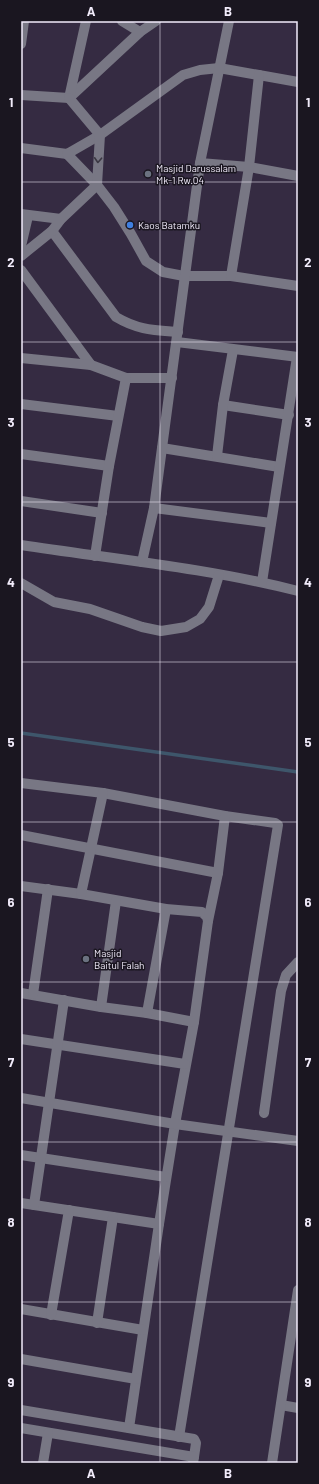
<svg xmlns="http://www.w3.org/2000/svg" width="319" height="1484" font-family="Barlow,sans-serif">
  <rect width="100%" height="100%" fill="#352b42"/>
  <g fill="none" stroke-linecap="round" stroke-linejoin="round">
    <path stroke="#3e566b" stroke-width="3.5" d="M21 733 298 772"/>
    <g stroke="#787784" stroke-width="10">
      <path d="M122 21 140 32"/>
      <path d="M21 44 24 21"/>
      <path d="M21 95 69 98 140 32 156 21"/>
      <path d="M69 98 86 21"/>
      <path d="M21 148 67 154 100 135 183 75 200 70 219 68 298 82"/>
      <path d="M67 154 97 185 114 207 131 234 146 261 163 272 184 276H231L298 286"/>
      <path d="M200 163 249 167 298 176"/>
      <path d="M21 214 61 219"/>
      <path d="M52 231 116 317C138 330 153 330 178 332"/>
      <path d="M21 246 28 216"/>
      <path d="M21 256 52 231 61 219 97 185 100 135 69 98"/>
      <path d="M21 270 91 365"/>
      <path d="M231 276 249 167 259 75"/>
      <path d="M177 342 298 357"/>
      <path d="M21 358 91 365 126 378H172"/>
      <path d="M21 404 118 416"/>
      <path d="M223 405 289 415"/>
      <path d="M162 448 279 467"/>
      <path d="M21 454 109 466"/>
      <path d="M217 456 223 405 233 350"/>
      <path d="M21 501 102 513"/>
      <path d="M154 508 271 523"/>
      <path d="M21 545C113 559 207 568 298 591"/>
      <path d="M95 556 109 466 126 378"/>
      <path d="M142 562 154 508 200 163 229 21"/>
      <path d="M262 582 297 357"/>
      <path d="M21 583 54 602 90 609 142 627 161 631 186 627 200 619 209 607 219 575"/>
      <path d="M21 783 103 793 225 816 275 823 278 825 179 1437"/>
      <path d="M21 835 218 873"/>
      <path d="M21 886 81 894 166 909 202 912 207 917 208 921 194 1022 175 1124 159 1224 129 1428"/>
      <path d="M81 894 103 793"/>
      <path d="M208 921 218 873 225 816"/>
      <path d="M21 993 101 1007 147 1013 194 1022"/>
      <path d="M33 994 48 889"/>
      <path d="M101 1007 116 901"/>
      <path d="M147 1013 166 909"/>
      <path d="M21 1039 185 1064"/>
      <path d="M21 1098 175 1124 298 1141"/>
      <path d="M264 1113 281 991 286 975 298 962"/>
      <path d="M21 1155 166 1177"/>
      <path d="M21 1203 159 1224"/>
      <path d="M34 1205 64 1000"/>
      <path d="M21 1309 143 1330"/>
      <path d="M51 1315 69 1210"/>
      <path d="M97 1323 113 1217"/>
      <path d="M21 1359 136 1379"/>
      <path d="M281 1405 298 1408"/>
      <path d="M21 1410 194 1439 196 1443 194 1457"/>
      <path d="M21 1428 194 1457 193 1463"/>
      <path d="M43 1463 48 1433"/>
      <path d="M272 1463 298 1290"/>
    </g>
  </g>
  <defs><path id="oneway-chevron" d="M-2-3.5L2.5 0L-2 3.5" fill="none" stroke-width="1.6" stroke-linecap="round" stroke-linejoin="round"/></defs>
  <use stroke="#3b3843" href="#oneway-chevron" transform="translate(98 160) rotate(93)"/>
  <path fill="none" stroke="#f2ecfb" stroke-width="1" stroke-opacity="0.55" d="M160 21V1463M21 182H298M21 342H298M21 502H298M21 662H298M21 822H298M21 982H298M21 1142H298M21 1302H298"/>
  <g fill="#6b7280" stroke="#1a1620" stroke-width="1.5">
    <circle cx="148" cy="174" r="4"/>
    <circle cx="86" cy="959" r="4"/>
  </g>
  <circle fill="#3f7fe0" stroke="#1a1620" stroke-width="1.5" cx="130" cy="225" r="4"/>
  <g text-anchor="middle" dominant-baseline="central" stroke-width="3" stroke-linejoin="round" paint-order="stroke">
    <g font-size="10" fill="#f2ecfb" stroke="#1a1620" text-anchor="start">
      <text x="156" y="168">Masjid Darussalam<tspan x="156" dy="12">Mk-1 Rw.04</tspan></text>
      <text x="138" y="225">Kaos Batamku</text>
      <text x="94" y="953">Masjid<tspan x="94" dy="12">Baitul Falah</tspan></text>
    </g>
  </g>
  <rect width="319" height="1484" fill="none" stroke="#1a1620" stroke-width="44"/>
  <rect x="22" y="22" width="275" height="1440" fill="none" stroke="#f2ecfb" stroke-width="1.5"/>
  <g font-size="13" text-anchor="middle" font-weight="bold" fill="#f2ecfb">
    <text x="91" y="16">A</text>
    <text x="228" y="16">B</text>
    <text x="11" y="107">1</text>
    <text x="308" y="107">1</text>
    <text x="11" y="267">2</text>
    <text x="308" y="267">2</text>
    <text x="11" y="427">3</text>
    <text x="308" y="427">3</text>
    <text x="11" y="587">4</text>
    <text x="308" y="587">4</text>
    <text x="11" y="747">5</text>
    <text x="308" y="747">5</text>
    <text x="11" y="907">6</text>
    <text x="308" y="907">6</text>
    <text x="11" y="1067">7</text>
    <text x="308" y="1067">7</text>
    <text x="11" y="1227">8</text>
    <text x="308" y="1227">8</text>
    <text x="11" y="1387">9</text>
    <text x="308" y="1387">9</text>
    <text x="91" y="1478">A</text>
    <text x="228" y="1478">B</text>
  </g>
</svg>
